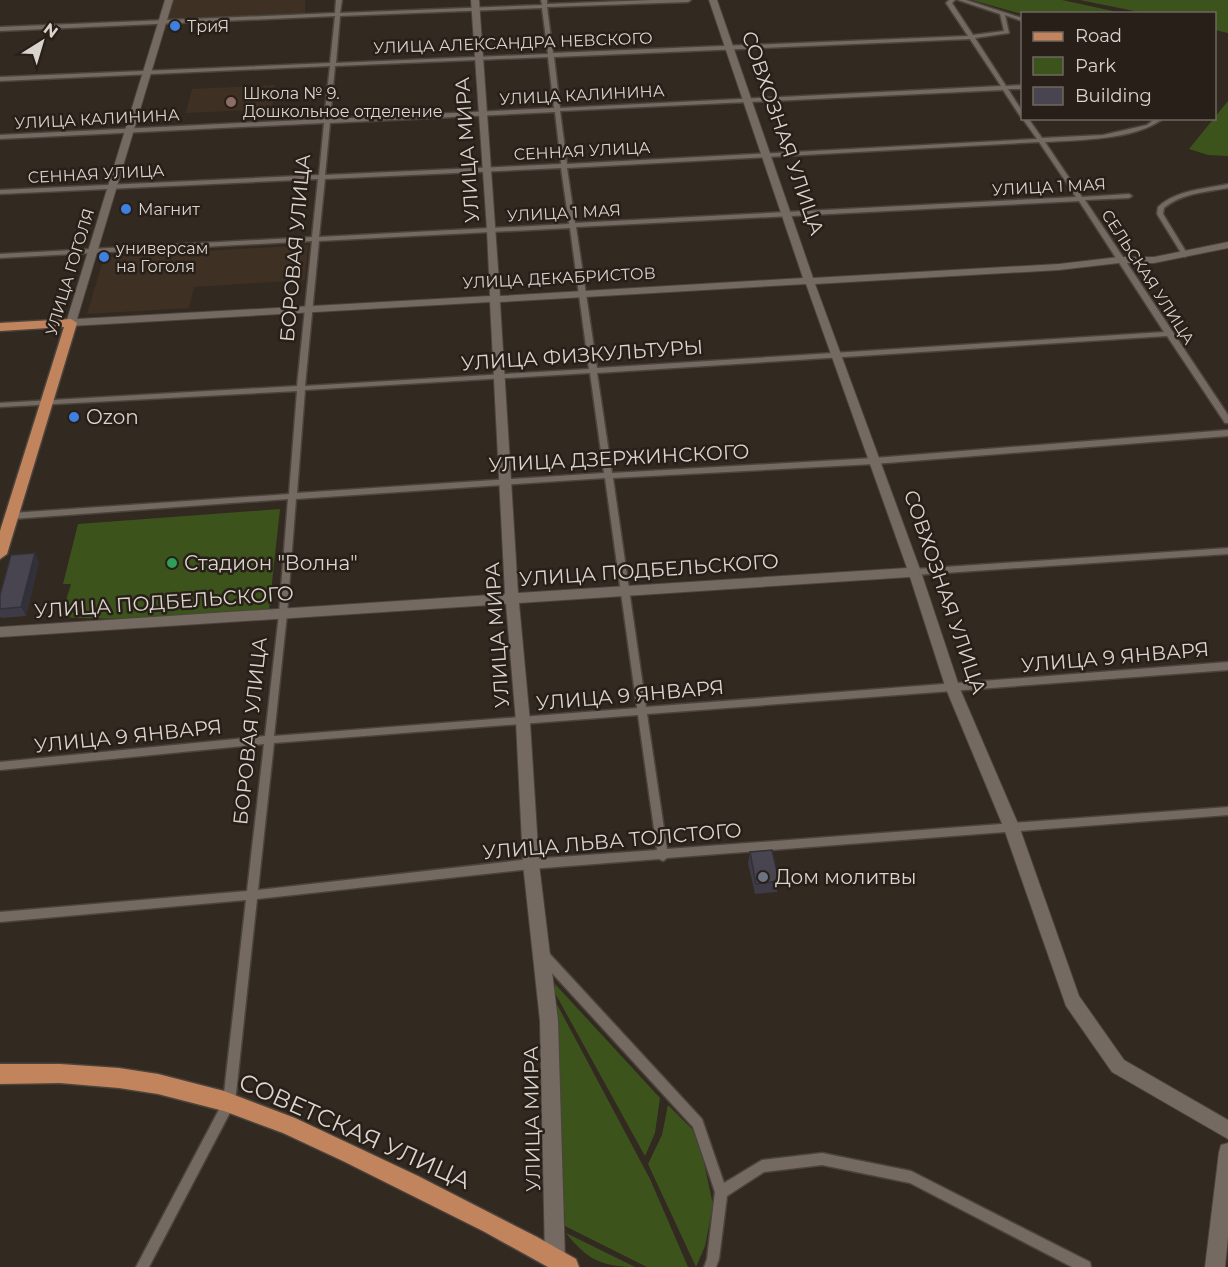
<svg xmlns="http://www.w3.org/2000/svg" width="1228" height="1267" font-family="Montserrat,sans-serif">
  <rect width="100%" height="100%" fill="#322921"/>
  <g fill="#3e3124">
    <path d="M172 0H305V13L166 20Z"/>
    <path d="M275 85 272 109 186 113 192 89Z"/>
    <path d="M308 245 305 280 194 287 189 308 87 314 104 257Z"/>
  </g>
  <g fill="#3c541c">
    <path d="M972 0H1062L1122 13 1022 14Z"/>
    <path d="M1080 0H1228V33L1215 30 1214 14 1144 13Z"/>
    <path d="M1228 101V156L1208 155 1189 149Z"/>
    <path d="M280 509 269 610C201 615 129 622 61 617L71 584H63L78 524Z"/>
    <path d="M555 984 660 1098 655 1133 645 1156 555 993Z"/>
    <path d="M552 995 650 1179 688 1267H647L565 1226Z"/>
    <path d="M668 1105 693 1130 704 1163 713 1205 705 1246 696 1267 648 1164 662 1135Z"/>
    <path d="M566 1233 635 1267C601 1267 587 1259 566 1233Z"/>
  </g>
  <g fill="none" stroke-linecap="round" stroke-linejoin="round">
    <defs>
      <g id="street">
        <path d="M336 0H342L340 13 542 5 541 0H547V4L652 0H691L688 2 547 7 553 53 968 36 946 3 949 0H955L952 3 973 35 1004 31 1000 14 958 0H966L1022 18V21L1005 15 1009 33 975 38 1006 86 1022 85V89H1008L1022 111V117L1020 116 1003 90 560 111 567 164 1037 139 1022 118V117L1028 118 1042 138 1103 135 1147 125 1156 118H1164C1136 140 1080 140 1045 142L1082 197 1129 194 1132 196 1129 198 1085 200 1228 415V423H1225L1167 336 597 373 612 473 874 458 1228 430V436L874 464 613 478 646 707 1228 662V670L647 714 667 849 1228 807V815L667 858 663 861 659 859 531 869 257 899 235 1103 149 1267H136L223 1102 246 900 0 922V912L247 891 264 744 0 770V762L265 736 279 614 288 499 12 519 8 516 12 513 289 494 297 391 0 407V403L297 386 312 241 0 258V254L312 237 318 179 0 194V190L319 175 324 123 0 139V135L324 119 330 66 0 81V77L330 63 335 16 0 31V27L335 13ZM542 8 548 54 336 63 340 16ZM970 39 1001 86 560 108 554 57ZM548 57 554 108 330 119 335 66ZM555 112 561 164 325 175 330 123ZM1039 142 1076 197 575 223 567 168ZM561 168 569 224 319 237 325 179ZM1079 201 1164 332 597 368 576 227ZM570 228 589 369 305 386 319 241ZM590 373 604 473 297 493 305 390ZM605 478 637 708 274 736 287 614 296 499ZM638 715 657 850 531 859 258 890 274 743Z"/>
        <path d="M1228 184V188C1206 192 1182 193 1164 208L1163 214 1188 255 1185 257 1183 256 1157 214 1158 207C1176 190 1204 189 1228 184Z"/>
        <path d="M1228 548V554L915 575 911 572 915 569Z"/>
        <path d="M544 951 548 952 702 1119 724 1183 762 1160 822 1153 911 1171 1090 1262 1091 1267H1072L910 1183 822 1165 764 1172 727 1196 719 1259 716 1267H704L707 1259 715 1192 693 1127 540 960 538 956 540 952Z"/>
      </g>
      <g id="secondary">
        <path d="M165 0H173L77 319 490 296 487 230 471 0H479L500 296 803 278 709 0H717L813 278 1059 264 1119 257H1154L1228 242V248L1154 263H1119L1059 270 815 284 921 572 960 689 1019 826 1079 996 1124 1060 1228 1120V1139L1112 1072 1066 1006 1003 826 946 689 910 577 519 603 530 722 539 864 558 1021 565 1259 562 1266H548L545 1259 540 1021 523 864 516 722 506 604 0 637V627L505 594 490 302 71 326 66 323ZM806 284 907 568 518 593 500 302Z"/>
        <path d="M1228 1143V1237L1225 1267H1205L1219 1152 1221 1145Z"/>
      </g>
      <g id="primary">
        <path d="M71 319 77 323 7 554 0 559V531L64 327 0 331V323Z"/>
        <path d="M0 1064H60L119 1068 158 1074 224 1091 295 1118 418 1176 537 1237 576 1259 579 1267H548L483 1231 343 1161 283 1133 224 1111 158 1094 119 1088 60 1083 0 1084Z"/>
      </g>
    </defs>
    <use href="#street" stroke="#4b443d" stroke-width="3"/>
    <use href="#secondary" stroke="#4b443d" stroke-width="2"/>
    <use href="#primary" stroke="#4b443d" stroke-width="3"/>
    <use href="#street" fill="#746a61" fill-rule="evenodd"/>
    <use href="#secondary" fill="#746a61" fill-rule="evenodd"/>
    <use href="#primary" fill="#c1845c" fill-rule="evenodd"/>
  </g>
  <g fill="#3e3b46">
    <path d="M39 562 26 616 1 618 0 616V595Z"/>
    <path d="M750 852 779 881 777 892 755 894 748 863Z"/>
  </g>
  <path fill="#323039" d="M35 553 39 562 26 616 21 607Z"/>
  <g fill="#484551" stroke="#323039" stroke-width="1.5">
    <path d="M35 553 21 607 0 609V595L11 555Z"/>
    <path d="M772 850 779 881 756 884 750 852Z"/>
  </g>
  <g fill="#3f7fe0" stroke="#281f18" stroke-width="2">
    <circle cx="175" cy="26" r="6"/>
    <circle cx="126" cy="209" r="6"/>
    <circle cx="104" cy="257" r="6"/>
    <circle cx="74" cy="417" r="6"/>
  </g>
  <circle fill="#8d6e63" stroke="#281f18" stroke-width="2" cx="231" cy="102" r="6"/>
  <circle fill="#2e9e5b" stroke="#281f18" stroke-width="2" cx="172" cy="563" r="6"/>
  <circle fill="#6b7280" stroke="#281f18" stroke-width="2" cx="763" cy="877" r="6"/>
  <g text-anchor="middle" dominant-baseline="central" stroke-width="5" stroke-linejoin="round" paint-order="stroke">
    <g font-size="16" fill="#d9d4ce" stroke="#281f18" text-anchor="start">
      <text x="187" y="26">ТриЯ</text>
      <text x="243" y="93">Школа № 9.<tspan x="243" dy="18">Дошкольное отделение</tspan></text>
      <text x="138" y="209">Магнит</text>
      <text x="116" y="248">универсам<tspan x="116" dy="18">на Гоголя</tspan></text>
    </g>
    <g font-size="16" fill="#d9d4ce" stroke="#281f18">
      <text transform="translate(513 43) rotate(-2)">УЛИЦА АЛЕКСАНДРА НЕВСКОГО</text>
      <text transform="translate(582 95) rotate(-3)">УЛИЦА КАЛИНИНА</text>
      <text transform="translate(97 119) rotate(-3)">УЛИЦА КАЛИНИНА</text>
      <text transform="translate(582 151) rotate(-3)">СЕННАЯ УЛИЦА</text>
      <text transform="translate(96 174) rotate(-3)">СЕННАЯ УЛИЦА</text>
      <text transform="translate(1049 187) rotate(-3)">УЛИЦА 1 МАЯ</text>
      <text transform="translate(564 213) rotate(-3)">УЛИЦА 1 МАЯ</text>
      <text transform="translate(70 272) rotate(-73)">УЛИЦА ГОГОЛЯ</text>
      <text transform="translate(1148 277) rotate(57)">СЕЛЬСКАЯ УЛИЦА</text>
      <text transform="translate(559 278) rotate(-3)">УЛИЦА ДЕКАБРИСТОВ</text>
    </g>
    <g font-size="20" fill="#d9d4ce" stroke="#281f18">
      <text transform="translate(783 133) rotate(71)">СОВХОЗНАЯ УЛИЦА</text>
      <text transform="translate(467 150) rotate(-94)">УЛИЦА МИРА</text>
      <text transform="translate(295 248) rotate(-85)">БОРОВАЯ УЛИЦА</text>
      <text transform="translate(582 355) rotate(-4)">УЛИЦА ФИЗКУЛЬТУРЫ</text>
      <text transform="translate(619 458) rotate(-3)">УЛИЦА ДЗЕРЖИНСКОГО</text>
      <text transform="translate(649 570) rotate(-4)">УЛИЦА ПОДБЕЛЬСКОГО</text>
      <text transform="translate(945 592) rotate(71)">СОВХОЗНАЯ УЛИЦА</text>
      <text transform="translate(164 602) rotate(-4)">УЛИЦА ПОДБЕЛЬСКОГО</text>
      <text transform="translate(497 635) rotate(-94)">УЛИЦА МИРА</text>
      <text transform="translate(1115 657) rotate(-5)">УЛИЦА 9 ЯНВАРЯ</text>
      <text transform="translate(630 695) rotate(-5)">УЛИЦА 9 ЯНВАРЯ</text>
      <text transform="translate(250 731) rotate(-84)">БОРОВАЯ УЛИЦА</text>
      <text transform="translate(128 736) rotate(-6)">УЛИЦА 9 ЯНВАРЯ</text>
      <text transform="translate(612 841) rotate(-5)">УЛИЦА ЛЬВА ТОЛСТОГО</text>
      <text transform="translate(532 1119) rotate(-91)">УЛИЦА МИРА</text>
    </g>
    <g font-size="20" fill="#d9d4ce" stroke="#281f18" text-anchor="start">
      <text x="86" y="417">Ozon</text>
      <text x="184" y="563">Стадион "Волна"</text>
      <text x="775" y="877">Дом молитвы</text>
    </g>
    <g font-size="24" fill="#d9d4ce" stroke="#281f18">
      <text transform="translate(355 1131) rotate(24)">СОВЕТСКАЯ УЛИЦА</text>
    </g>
  </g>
  <rect x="1021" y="12" width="195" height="108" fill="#281f18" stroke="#6f6761" stroke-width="1.5"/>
  <rect x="1033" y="32" width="30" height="9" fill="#c1845c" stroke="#6f6761" stroke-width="1.5"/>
  <text x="1075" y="42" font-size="18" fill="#d9d4ce">Road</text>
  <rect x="1033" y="57" width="30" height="18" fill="#3c541c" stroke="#6f6761" stroke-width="1.5"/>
  <text x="1075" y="72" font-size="18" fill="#d9d4ce">Park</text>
  <rect x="1033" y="87" width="30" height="18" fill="#484551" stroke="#6f6761" stroke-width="1.5"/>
  <text x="1075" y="102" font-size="18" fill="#d9d4ce">Building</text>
  <g transform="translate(42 42) rotate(37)" stroke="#281f18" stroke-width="4.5" paint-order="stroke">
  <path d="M0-4.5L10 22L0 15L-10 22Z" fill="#d9d4ce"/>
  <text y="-9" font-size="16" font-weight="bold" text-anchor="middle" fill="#d9d4ce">N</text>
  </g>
</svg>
